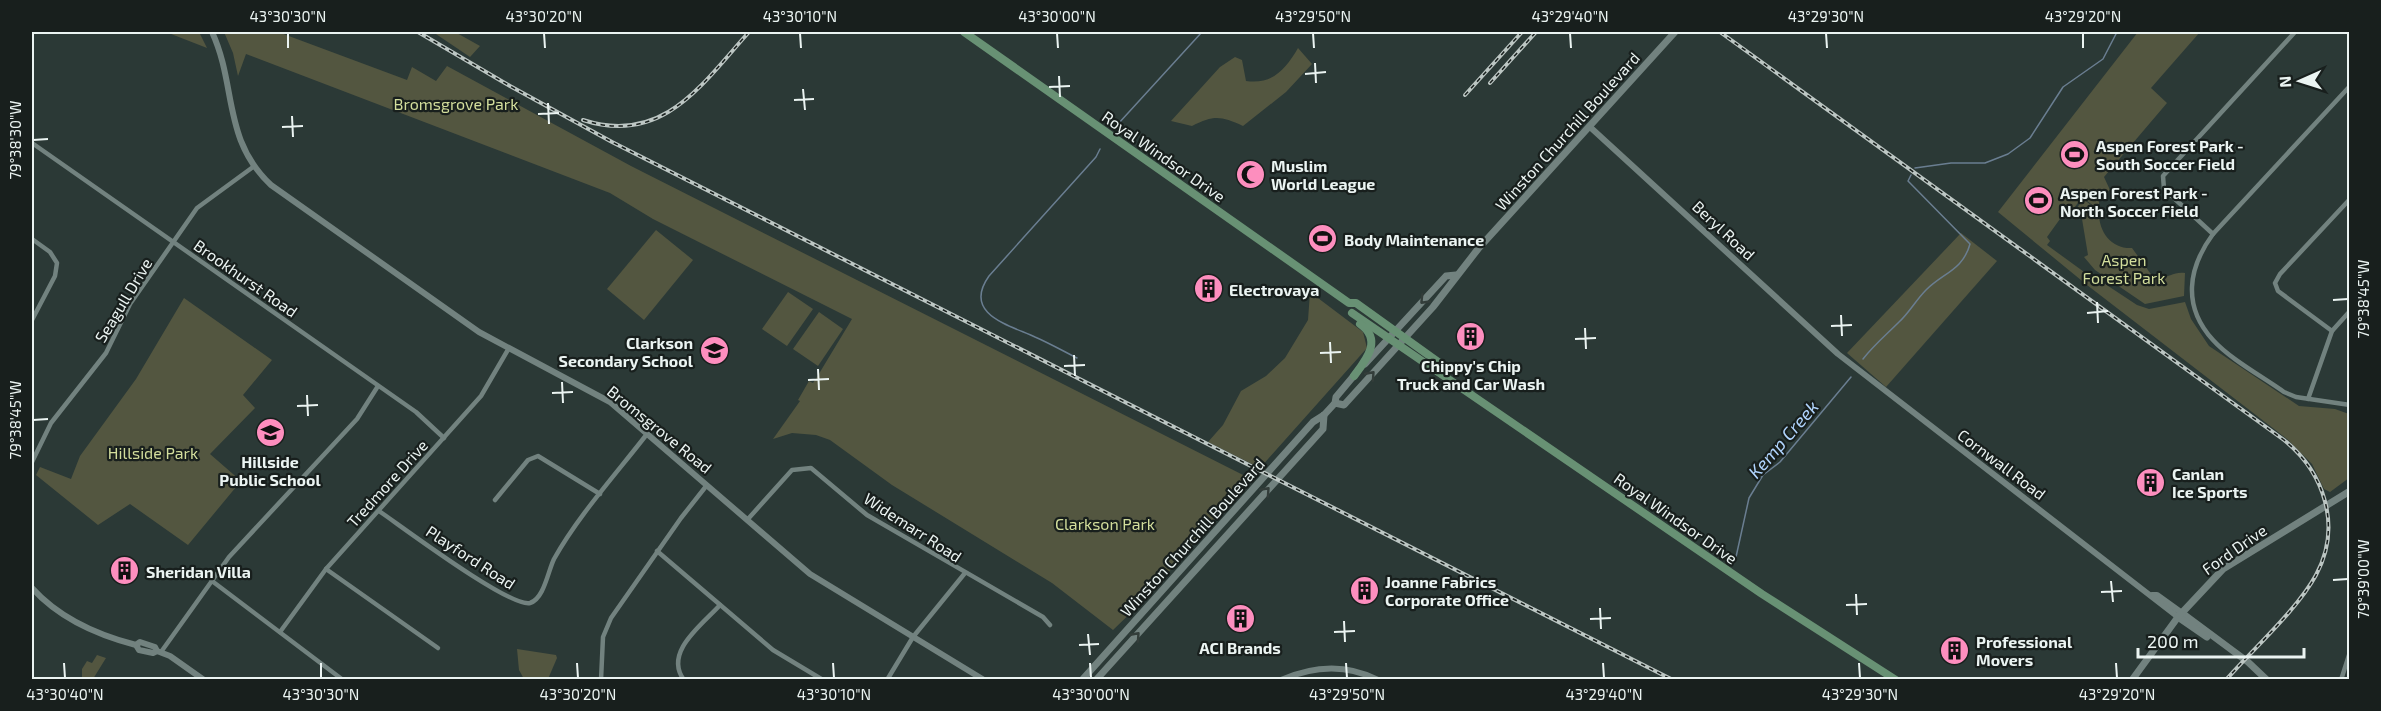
<svg xmlns="http://www.w3.org/2000/svg" width="2381" height="711" font-family="'Exo 2',sans-serif">
  <rect width="100%" height="100%" fill="#2b3936"/>
  <g fill="#535640">
    <path d="M166 32H199L207 48Z"/>
    <path d="M224 32H278L407 80 412 67 436 81 447 66 631 166 1251 479 1143 601 1113 630 1052 583 892 485 830 440 816 435 792 433 773 439 800 401 798 400 809 381 813 383 817 377 852 319 653 219 610 193 246 54 238 76 233 53Z"/>
    <path d="M433 32H455L480 46 470 57Z"/>
    <path d="M2138 32H2200L2151 88 2167 103 2104 177 2110 190 2099 198V210L2082 197 2070 214 2065 212 2047 237 2050 241 2047 245 2091 277 2093 276 2137 305 2149 309 2185 302 2191 319 2209 346 2299 406 2335 409 2349 414V478L2330 492 2324 489 2312 464 2287 439 2087 285 1998 212Z"/>
    <path d="M1298 48 1312 64 1286 92 1243 126C1221 116 1214 115 1192 126L1171 121 1220 67 1235 57 1242 60 1246 81C1272 85 1286 69 1298 48Z"/>
    <path d="M2083 199 2099 211C2098 231 2111 249 2132 248L2153 277C2167 280 2173 271 2185 273L2184 296 2145 304 2095 270 2084 257 2088 255 2082 219 2075 211Z"/>
    <path d="M656 230 693 260 644 320 607 289Z"/>
    <path d="M1961 233 1997 261 1886 387 1847 353Z"/>
    <path d="M788 292 813 309 787 346 762 329Z"/>
    <path d="M1310 292 1363 332 1367 348 1260 468 1208 442 1223 425 1241 391 1266 376 1285 358 1308 320Z"/>
    <path d="M184 298 272 360 243 395 255 408 210 454 241 481 188 545 130 504 98 525 36 475 40 467 71 479 80 456 136 379Z"/>
    <path d="M819 312 843 329 818 366 793 349Z"/>
    <path d="M517 649 556 655 557 658 548 679H524L519 670Z"/>
    <path d="M97 655 106 658 93 679H82V669L87 661 92 663Z"/>
  </g>
  <g fill="none" stroke-linecap="round" stroke-linejoin="round">
    <g stroke="#6a7e91" stroke-width="1.5">
      <path d="M1118 124 1202 32"/>
      <path d="M1915 168 1951 163H1985L2008 154 2030 138 2063 87 2103 59 2117 32"/>
      <path d="M1077 358C1063 351 1049 343 1035 337 1009 325 962 314 989 276L1096 157 1100 149"/>
      <path d="M1863 359C1874 345 1886 335 1899 322 1909 313 1916 300 1926 290 1943 273 1963 270 1970 244L1908 181 1911 175"/>
      <path d="M1736 557 1749 498 1763 475 1780 462 1851 377"/>
    </g>
    <g stroke="#72827f" stroke-width="4.5">
      <path d="M2350 86 2213 234C2188 268 2182 306 2213 340 2230 359 2263 377 2284 392L2296 397 2350 405"/>
      <path d="M32 143 416 412 444 438"/>
      <path d="M2213 234 2164 189 2163 176 2295 32"/>
      <path d="M32 239 50 252 57 263 55 276 32 320"/>
      <path d="M2332 331 2278 291 2275 283 2280 274 2350 199"/>
      <path d="M2308 399 2332 331 2350 311"/>
      <path d="M32 462 51 423 106 353 130 304 197 208 253 167"/>
      <path d="M495 500 528 460 538 456 600 494"/>
      <path d="M379 511C401 526 510 608 530 603 544 599 548 571 554 559 578 516 616 474 647 434"/>
      <path d="M748 519 792 470 811 468 867 515 1043 617 1050 625"/>
      <path d="M657 551 773 650 823 680"/>
      <path d="M326 569 438 648"/>
      <path d="M212 581 343 680"/>
      <path d="M280 632 326 569 481 396 509 348"/>
      <path d="M161 652 229 557 357 419 378 386"/>
      <path d="M601 680 603 637 611 618 681 518 707 485"/>
      <path d="M684 680C663 652 703 624 720 605"/>
      <path d="M887 680 913 637 965 573"/>
      <path d="M2341 680 2350 652"/>
    </g>
    <g stroke="#72827f" stroke-width="6">
      <path d="M212 32C237 86 222 139 271 185L479 332 610 402 810 574 984 680"/>
      <path d="M1590 127 1838 354 2178 617"/>
      <path d="M32 588C59 618 97 635 136 645L139 650 153 653 157 651"/>
      <path d="M2152 595H2157L2182 613"/>
      <path d="M136 645 140 642 155 647 157 651 170 656 204 680"/>
      <path d="M1281 680C1313 666 1347 664 1378 680"/>
    </g>
    <g stroke="#72827f" stroke-width="7">
      <path d="M1365 364 1446 276 1456 275"/>
      <path d="M1335 403 1344 405 1433 307 1478 249 1675 32"/>
      <path d="M2182 613 2248 662 2267 680"/>
      <path d="M2178 617 2207 637"/>
      <path d="M1082 680 1313 422 1324 415 1335 403 1336 397 1357 372"/>
      <path d="M1096 680 1323 429 1324 415"/>
      <path d="M2132 680 2178 617 2223 569 2350 491"/>
    </g>
    <g stroke="#689174" stroke-width="8">
      <path d="M964 32 1349 303H1356L1441 364 1444 374"/>
      <path d="M1352 313 1762 594 1896 680"/>
      <path d="M1354 376C1366 360 1383 340 1360 324"/>
    </g>
    <defs>
      <g id="rail">
        <path d="M418 32 510 86 612 142 1673 680"/>
        <path d="M1720 32 2284 440C2325 473 2342 527 2316 575 2297 610 2253 649 2226 680"/>
        <path d="M1490 83 1536 32"/>
        <path d="M1465 95 1522 32"/>
        <path d="M583 120C663 146 702 84 749 32"/>
      </g>
    </defs>
    <use href="#rail" stroke="#bcc6c3" stroke-width="4"/>
    <use href="#rail" stroke="#181f1d" stroke-width="1.5" stroke-dasharray="4.5" stroke-linecap="butt"/>
  </g>
  <defs><path id="oneway-chevron" d="M-2-3.5L2.5 0L-2 3.5" fill="none" stroke-width="1.6" stroke-linecap="round" stroke-linejoin="round" transform="scale(1.5)"/></defs>
  <g stroke="#333d3a">
    <use href="#oneway-chevron" transform="translate(1424 300) rotate(134)"/>
    <use href="#oneway-chevron" transform="translate(1371 375) rotate(-48)"/>
    <use href="#oneway-chevron" transform="translate(1266 491) rotate(-48)"/>
    <use href="#oneway-chevron" transform="translate(1136 636) rotate(-48)"/>
  </g>
  <path fill="none" stroke="#ebf4f2" stroke-width="2" d="M288 33V48M544 33 545 48M800 33 801 48M1057 33 1058 48M1313 33 1314 48M1570 33 1571 48M1826 33 1827 48M2083 33V48M1315 63 1316 83M1305 74 1326 72M1059 76 1060 97M1049 87 1070 86M803 89 805 110M794 100 814 99M548 103 549 124M538 114 559 113M292 116 293 137M282 127 303 126M33 140 48 139M2333 300 2348 299M2097 302 2098 323M2087 313 2108 311M1841 315 1842 336M1831 326 1852 325M1585 328 1586 349M1575 339 1596 338M1330 342 1331 363M1320 353 1341 352M1074 355 1075 376M1064 366 1085 365M818 369 819 390M808 380 829 379M562 382 563 403M552 393 573 392M307 395 308 416M297 406 318 405M33 420 48 419M2333 580 2348 579M2111 581 2113 602M2101 592 2122 591M1856 594 1857 615M1846 605 1867 604M1600 608 1601 629M1590 619 1611 618M1344 621 1345 642M1334 632 1355 631M1088 634 1090 655M1079 645 1099 644M64 663 65 678M321 663V678M577 663 578 678M833 663 834 678M1090 663 1091 678M1346 663 1347 678M1603 663 1604 678M1859 663 1860 678M2116 663 2117 678"/>
  <defs>
    <symbol id="stadium-disc" viewBox="-11 -11 22 22"><circle r="9.5" fill="#fd8ebe" stroke="#181f1d"/><path d="M0-5a6.5 5 0 1 0 0 10a6.5 5 0 1 0 0-10ZM-3.5-1.8h7v3.6h-7Z" fill="#111"/></symbol>
    <symbol id="mosque-disc" viewBox="-11 -11 22 22"><circle r="9.5" fill="#fd8ebe" stroke="#181f1d"/><path d="M3.5-4.9A6 6 0 1 0 3.5 4.9A5 5 0 1 1 3.5-4.9Z" fill="#111"/></symbol>
    <symbol id="building-disc" viewBox="-11 -11 22 22"><circle r="9.5" fill="#fd8ebe" stroke="#181f1d"/><path d="M-4-6H4V6H1V3H-1V6H-4ZM-2.5-4.3h1.7v1.8h-1.7ZM.8-4.3h1.7v1.8H.8ZM-2.5-1h1.7V.8h-1.7ZM.8-1h1.7V.8H.8Z" fill="#111"/></symbol>
    <symbol id="school-disc" viewBox="-11 -11 22 22"><circle r="9.5" fill="#fd8ebe" stroke="#181f1d"/><path d="M0-5L7-2L0 1L-7-2ZM-4 1L0 2.5L4 1V4Q0 6-4 4Z" fill="#111"/></symbol>
  </defs>
  <g fill-rule="evenodd">
    <use href="#stadium-disc" x="2058" y="138" width="33" height="33"/>
    <use href="#mosque-disc" x="1234" y="158" width="33" height="33"/>
    <use href="#stadium-disc" x="2022" y="184" width="33" height="33"/>
    <use href="#stadium-disc" x="1306" y="222" width="33" height="33"/>
    <use href="#building-disc" x="1192" y="272" width="33" height="33"/>
    <use href="#building-disc" x="1454" y="320" width="33" height="33"/>
    <use href="#school-disc" x="698" y="334" width="33" height="33"/>
    <use href="#school-disc" x="254" y="416" width="33" height="33"/>
    <use href="#building-disc" x="2134" y="466" width="33" height="33"/>
    <use href="#building-disc" x="108" y="554" width="33" height="33"/>
    <use href="#building-disc" x="1348" y="574" width="33" height="33"/>
    <use href="#building-disc" x="1224" y="602" width="33" height="33"/>
    <use href="#building-disc" x="1938" y="634" width="33" height="33"/>
  </g>
  <g text-anchor="middle" dominant-baseline="central" stroke-width="4.5" stroke-linejoin="round" paint-order="stroke">
    <g font-size="16" fill="#d3de9c" stroke="#181f1d">
      <text x="456" y="103">Bromsgrove Park</text>
      <text x="2124" y="259">Aspen<tspan x="2124" dy="18">Forest Park</tspan></text>
      <text x="153" y="452">Hillside Park</text>
      <text x="1105" y="523">Clarkson Park</text>
    </g>
    <g font-size="16" fill="#ebf4f2" stroke="#181f1d">
      <text transform="translate(1567 131) rotate(-48)">Winston Churchill Boulevard</text>
      <text transform="translate(1164 156) rotate(35)">Royal Windsor Drive</text>
      <text transform="translate(1724 230) rotate(43)">Beryl Road</text>
      <text transform="translate(246 278) rotate(35)">Brookhurst Road</text>
      <text transform="translate(123 300) rotate(-59)">Seagull Drive</text>
      <text transform="translate(660 429) rotate(39)">Bromsgrove Road</text>
      <text transform="translate(2002 464) rotate(37)">Cornwall Road</text>
      <text transform="translate(387 483) rotate(-48)">Tredmore Drive</text>
      <text transform="translate(1676 518) rotate(35)">Royal Windsor Drive</text>
      <text transform="translate(913 527) rotate(33)">Widemarr Road</text>
      <text transform="translate(1192 537) rotate(-48)">Winston Churchill Boulevard</text>
      <text transform="translate(2234 549) rotate(-35)">Ford Drive</text>
      <text transform="translate(471 557) rotate(33)">Playford Road</text>
    </g>
    <g font-size="16" font-weight="bold" fill="#ebf4f2" stroke="#181f1d" text-anchor="start">
      <text x="2096" y="145">Aspen Forest Park -<tspan x="2096" dy="18">South Soccer Field</tspan></text>
      <text x="1271" y="165">Muslim<tspan x="1271" dy="18">World League</tspan></text>
      <text x="2060" y="192">Aspen Forest Park -<tspan x="2060" dy="18">North Soccer Field</tspan></text>
      <text x="1344" y="239">Body Maintenance</text>
      <text x="1229" y="289">Electrovaya</text>
      <text x="693" y="342" text-anchor="end">Clarkson<tspan x="693" dy="18">Secondary School</tspan></text>
      <text x="1471" y="365" text-anchor="middle">Chippy's Chip<tspan x="1471" dy="18">Truck and Car Wash</tspan></text>
      <text x="270" y="461" text-anchor="middle">Hillside<tspan x="270" dy="18">Public School</tspan></text>
      <text x="2172" y="473">Canlan<tspan x="2172" dy="18">Ice Sports</tspan></text>
      <text x="146" y="571">Sheridan Villa</text>
      <text x="1385" y="581">Joanne Fabrics<tspan x="1385" dy="18">Corporate Office</tspan></text>
      <text x="1976" y="641">Professional<tspan x="1976" dy="18">Movers</tspan></text>
      <text x="1240" y="647" text-anchor="middle">ACI Brands</text>
    </g>
    <g font-size="18" font-style="italic" fill="#b1d5fe" stroke="#181f1d">
      <text transform="translate(1783 439) rotate(-49)">Kemp Creek</text>
    </g>
  </g>
  <rect width="2381" height="711" fill="none" stroke="#181f1d" stroke-width="66"/>
  <g transform="translate(2300 81) rotate(267)" stroke="#181f1d" stroke-width="4.5" paint-order="stroke">
  <path d="M0-4.5L10 22L0 15L-10 22Z" fill="#ebf4f2"/>
  <text y="-9" font-size="16" font-weight="bold" text-anchor="middle" fill="#ebf4f2">N</text>
  </g>
  <path d="M2138 648v9h166v-9" fill="none" stroke="#ebf4f2" stroke-width="3"/>
  <text x="2147" y="648" font-size="18" fill="#ebf4f2" stroke="#181f1d" stroke-width="4.5" paint-order="stroke">200 m</text>
  <rect x="33" y="33" width="2315" height="645" fill="none" stroke="#ebf4f2" stroke-width="2"/>
  <g font-size="15" text-anchor="middle" fill="#ebf4f2">
    <text x="288" y="22">43°30'30"N</text>
    <text x="544" y="22">43°30'20"N</text>
    <text x="800" y="22">43°30'10"N</text>
    <text x="1057" y="22">43°30'00"N</text>
    <text x="1313" y="22">43°29'50"N</text>
    <text x="1570" y="22">43°29'40"N</text>
    <text x="1826" y="22">43°29'30"N</text>
    <text x="2083" y="22">43°29'20"N</text>
    <text transform="translate(16 140) rotate(-90)" y="5">79°38'30"W</text>
    <text transform="translate(2364 299) rotate(-90)" y="5">79°38'45"W</text>
    <text transform="translate(16 420) rotate(-90)" y="5">79°38'45"W</text>
    <text transform="translate(2364 579) rotate(-90)" y="5">79°39'00"W</text>
    <text x="65" y="700">43°30'40"N</text>
    <text x="321" y="700">43°30'30"N</text>
    <text x="578" y="700">43°30'20"N</text>
    <text x="834" y="700">43°30'10"N</text>
    <text x="1091" y="700">43°30'00"N</text>
    <text x="1347" y="700">43°29'50"N</text>
    <text x="1604" y="700">43°29'40"N</text>
    <text x="1860" y="700">43°29'30"N</text>
    <text x="2117" y="700">43°29'20"N</text>
  </g>
</svg>
